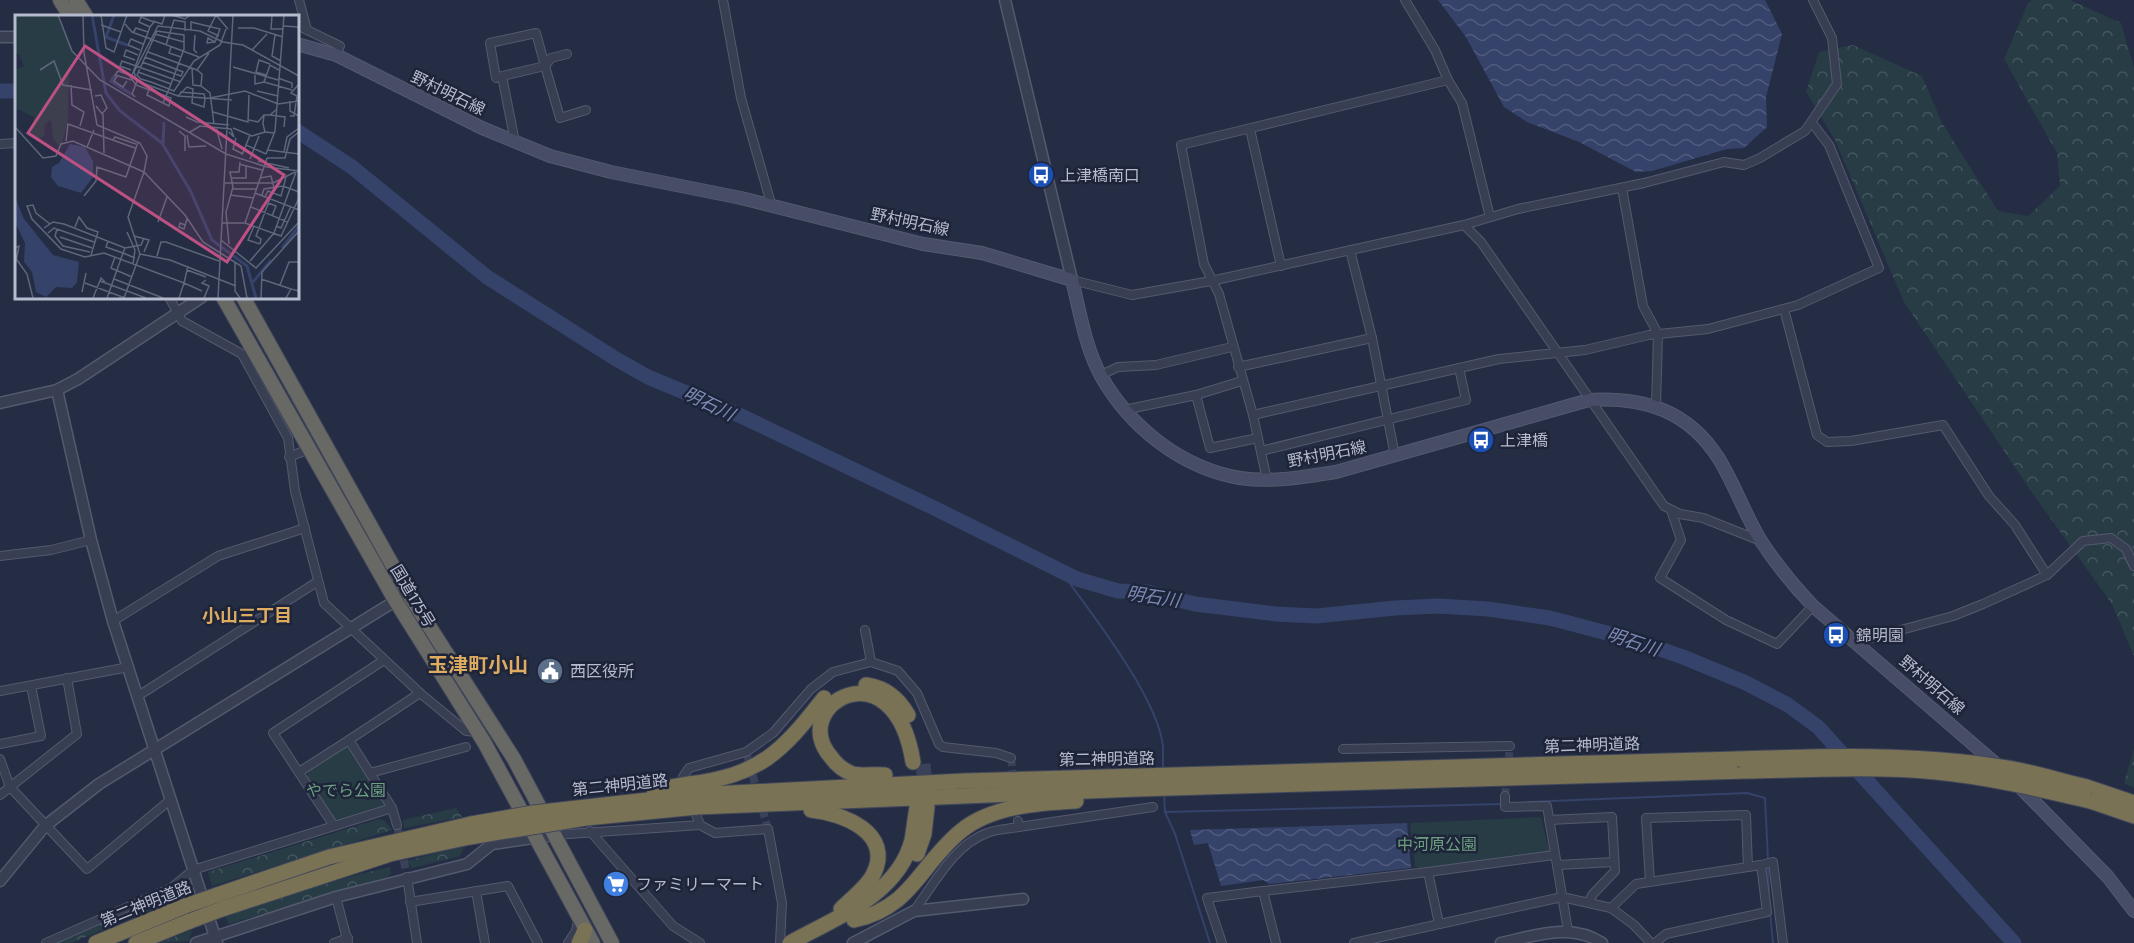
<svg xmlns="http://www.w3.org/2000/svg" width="2134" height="943" font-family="'Fira Sans','Noto Sans JP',sans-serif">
  <defs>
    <pattern id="forest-crowns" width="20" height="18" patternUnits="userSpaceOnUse" patternTransform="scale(1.5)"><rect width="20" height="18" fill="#273c45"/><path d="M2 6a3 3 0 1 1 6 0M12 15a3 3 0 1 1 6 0" fill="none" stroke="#44565f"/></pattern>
    <pattern id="water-waves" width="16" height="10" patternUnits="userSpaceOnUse" patternTransform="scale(1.5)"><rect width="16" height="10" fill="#35426a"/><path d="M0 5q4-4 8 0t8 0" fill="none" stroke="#505b7e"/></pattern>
  </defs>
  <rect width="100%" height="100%" fill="#242d44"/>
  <g fill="url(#forest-crowns)">
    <path d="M2032 0H2070L2121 23 2134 68V656L2112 604 2033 494 1904 302 1835 140 1806 92 1819 52 1853 45 1922 76 1942 123 1998 211 2028 216 2060 186 2057 153 2004 59 2028 3Z"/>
    <path d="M2134 749V788L2124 783Z"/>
    <path d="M456 808 462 817 404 828 403 820Z"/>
    <path d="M379 819 385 821 392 830 212 886 208 872Z"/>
    <path d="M465 845 460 856 412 868 407 861Z"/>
    <path d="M390 867 391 873 388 877 229 924 225 916C279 897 334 879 390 867Z"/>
    <path d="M174 891 178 899 71 943H56L98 922Z"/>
    <path d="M192 930 189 941 159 943Z"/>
  </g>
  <g fill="#273c45">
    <path d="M344 747 350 748 385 803 384 807 335 822 307 777 308 769Z"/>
    <path d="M1541 817 1549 850 1546 854 1420 869 1415 866 1410 823Z"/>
  </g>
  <g fill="url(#water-waves)">
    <path d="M1438 0H1765L1782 34 1766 97 1767 127 1744 148 1727 149 1652 171 1636 172 1579 142 1527 122 1504 107 1466 37Z"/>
    <path d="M1407 823 1411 868 1269 884 1263 880 1221 886 1208 843 1194 845 1190 830Z"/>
  </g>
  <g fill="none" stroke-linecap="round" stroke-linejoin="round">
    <g stroke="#35426a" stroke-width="2">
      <path d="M1060 570C1091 613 1157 696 1163 746 1163 754 1163 762 1163 769"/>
      <path d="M1164 793 1165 812 1175 834 1210 943"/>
      <path d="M1528 802 1747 793 1765 798 1768 860"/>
      <path d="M1165 812 1504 804"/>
      <path d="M1768 865 1769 899"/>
      <path d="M1770 913 1773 943"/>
    </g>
    <g stroke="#35426a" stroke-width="15">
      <path d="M0 91H16"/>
      <path d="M297 131 352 167 487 277 616 359 648 377 739 415 932 507 1077 579 1118 591 1147 592 1195 604 1276 614 1316 616 1395 608 1438 606 1488 609 1550 618 1637 641 1683 657 1746 683 1788 705 1818 727 2014 943"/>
    </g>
    <g stroke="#3a4259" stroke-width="8" stroke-dasharray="8 4" stroke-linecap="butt">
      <path d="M746 752 768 829"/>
      <path d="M1011 758 1014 782"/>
      <path d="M1505 796 1510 746"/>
      <path d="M397 825 407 877"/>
    </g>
    <path stroke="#3a4259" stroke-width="15" stroke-dasharray="15 8" stroke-linecap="butt" d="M923 764 926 794"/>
    <defs>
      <g id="minor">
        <path d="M299 0 307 30"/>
        <path d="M723 0 741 98 772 207"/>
        <path d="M297 25 340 46 336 55"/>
        <path d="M567 54 551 58 545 66 560 118 586 110"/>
        <path d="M502 76 545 66 536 33 490 43 496 78 502 76 515 142"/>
        <path d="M1448 80 1462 103 1490 217"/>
        <path d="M1250 129 1281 266"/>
        <path d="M0 144 16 143"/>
        <path d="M1622 188 1643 306 1658 334 1656 406"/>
        <path d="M1464 225 1481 242 1664 506 1680 514 1703 518 1761 541"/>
        <path d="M1350 250 1372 338 1395 456"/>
        <path d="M1072 280 1132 295 1211 281 1464 225 1518 209 1644 183 1724 162 1744 165 1760 158 1805 131 1837 84 1832 38 1813 0"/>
        <path d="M169 297 182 321 242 354 288 438 295 491 324 603 420 693 349 740 392 808 397 825"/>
        <path d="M1784 309 1817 435 1827 442 1851 441 1943 425 1989 496 2015 525 2047 575"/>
        <path d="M1238 367 1372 338"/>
        <path d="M1101 375 1118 367 1156 365 1232 347"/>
        <path d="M1196 395 1210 448 1258 438"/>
        <path d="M1124 410 1196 395 1242 381"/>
        <path d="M1253 415 1499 359 1585 350 1649 335 1708 329 1798 305 1879 268 1829 145 1812 123"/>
        <path d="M1261 451 1466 400 1459 368"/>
        <path d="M289 457 309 449"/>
        <path d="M1267 480 1253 415 1219 294 1204 264 1181 145 1448 80 1435 50 1405 0"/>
        <path d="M1671 510 1681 540 1660 578 1726 620 1777 644 1813 606"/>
        <path d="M0 556 51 550 91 540"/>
        <path d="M113 621 218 556 305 528"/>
        <path d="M865 630 871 662 898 671 917 693 939 744 943 747 996 753 1011 758"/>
        <path d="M1856 642 1953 616 1983 604 2047 575 2083 541 2111 538 2126 549 2134 566"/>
        <path d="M0 691 129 667"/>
        <path d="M420 693 466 731 478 732"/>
        <path d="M138 696 317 582"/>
        <path d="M0 744 41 736 31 686"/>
        <path d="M1343 749 1510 746"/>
        <path d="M0 759 10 787 87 869 170 800"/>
        <path d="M299 772 349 740"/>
        <path d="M370 773 466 747"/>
        <path d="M687 788 683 777 689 768 746 752 773 733 811 689 833 672 871 662"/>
        <path d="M0 795 77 734 67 678"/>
        <path d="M1505 796V807L1547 806 1568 931"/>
        <path d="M1549 820 1612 817 1615 871 1593 894 1589 901"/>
        <path d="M700 825 715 833 768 829 782 903 780 943"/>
        <path d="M334 826 273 733 384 660"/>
        <path d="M1019 827 1153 807"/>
        <path d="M590 831 673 926 700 943"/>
        <path d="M554 835 700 825 693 806"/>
        <path d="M1557 865 1614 862"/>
        <path d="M1761 865 1773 862 1783 943"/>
        <path d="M1428 872 1554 855"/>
        <path d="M407 877 417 943"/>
        <path d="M1650 882 1646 818 1746 815 1748 867"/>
        <path d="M476 891 485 943"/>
        <path d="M336 897 348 943"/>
        <path d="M410 902 508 886 538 943"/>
        <path d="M1611 908 1636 884 1761 865 1767 912 1666 934 1655 943"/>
        <path d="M914 911C934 884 954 845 987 833 996 829 1009 829 1019 827L1018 821"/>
        <path d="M46 943 171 888 193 870 392 808"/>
        <path d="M334 943 348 938"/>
        <path d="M568 943 576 931 579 916"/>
        <path d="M1222 943 1207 898 1263 891"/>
        <path d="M1276 943 1263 891 1428 872 1439 924"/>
        <path d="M1354 943 1562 897 1611 908 1634 925 1651 943"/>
      </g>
      <g id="tertiary">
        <path d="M1005 0 1072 280"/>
        <path d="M0 37H16"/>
        <path d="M57 390 91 540 113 621 217 943"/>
        <path d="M0 403 57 390 78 379 202 297"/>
        <path d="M0 881 45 826 99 784 408 593"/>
        <path d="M196 943 336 897 467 864 492 844 554 835"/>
        <path d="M853 943 914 911 1023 899"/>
        <path d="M1501 943C1534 936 1571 922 1602 943"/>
      </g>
      <g id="secondary">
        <path d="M297 44 336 55 482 128 550 156 611 172 741 198 923 244 982 253 1072 280C1080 312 1085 347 1101 376 1130 427 1181 468 1240 478 1272 483 1304 477 1336 472L1589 400C1644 397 1688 410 1719 459 1735 485 1745 515 1761 541 1776 564 1794 586 1813 606L2003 770"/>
        <path d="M2017 784 2108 877 2134 911"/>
      </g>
      <g id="trunk">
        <path d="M60 0 70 16"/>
        <path d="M76 0 86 16"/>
        <path d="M223 297 395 600 484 742 593 943"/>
        <path d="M243 297 408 593 514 759 612 943"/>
      </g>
      <g id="motorway">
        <path d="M866 685C886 688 898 698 908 715"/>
        <path d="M885 775C875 774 862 776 853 774 844 771 836 764 831 757 786 706 894 642 913 762"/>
        <path d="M689 784C760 775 781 753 824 698"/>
        <path d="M2087 787 2134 803"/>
        <path d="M693 795 963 781 1737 759"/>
        <path d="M2090 801 2134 816"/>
        <path d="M697 807 1137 789 1746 771"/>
        <path d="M811 810C842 813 895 833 873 875 867 887 851 899 841 909"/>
        <path d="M917 854 924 834 927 807"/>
        <path d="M217 895 329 857 471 824"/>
        <path d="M222 909 390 854 470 837"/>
        <path d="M854 920C912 908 920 864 961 831 991 806 1039 803 1076 801"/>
        <path d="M96 943 185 906"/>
        <path d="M136 943 190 921"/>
        <path d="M579 943 585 930"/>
        <path d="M790 943C835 918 898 895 912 840 914 829 915 818 917 807"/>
      </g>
    </defs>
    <use href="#minor" stroke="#545a6e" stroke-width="10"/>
    <use href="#tertiary" stroke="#545a6e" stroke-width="13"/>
    <use href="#secondary" stroke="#545a6e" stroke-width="14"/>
    <use href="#trunk" stroke="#41475b" stroke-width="16"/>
    <use href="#motorway" stroke="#41475b" stroke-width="17"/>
    <use href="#minor" stroke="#393f53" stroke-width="8"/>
    <use href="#tertiary" stroke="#393f53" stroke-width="10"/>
    <use href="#secondary" stroke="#474d67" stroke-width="12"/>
    <use href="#trunk" stroke="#686864" stroke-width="14"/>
    <use href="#motorway" stroke="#7a7255" stroke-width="15"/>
    <defs>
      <g id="motorway-bridge">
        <path d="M1737 759C1827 756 1918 753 2007 768 2034 772 2060 781 2087 787"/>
        <path d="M1746 771C1809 770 1873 766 1936 772 1988 777 2039 789 2090 801"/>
        <path d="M654 790 689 784"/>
        <path d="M471 824 533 813 693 795"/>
        <path d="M470 837 586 818 697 807"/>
        <path d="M185 906 217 895"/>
        <path d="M190 921 222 909"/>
      </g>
    </defs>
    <use href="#motorway-bridge" stroke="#41475b" stroke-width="17" stroke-linecap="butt"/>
    <use href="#motorway-bridge" stroke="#7a7255" stroke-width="15"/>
  </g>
  <defs>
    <symbol id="bus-disc" viewBox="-11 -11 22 22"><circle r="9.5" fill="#1a4fb4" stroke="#1e2439"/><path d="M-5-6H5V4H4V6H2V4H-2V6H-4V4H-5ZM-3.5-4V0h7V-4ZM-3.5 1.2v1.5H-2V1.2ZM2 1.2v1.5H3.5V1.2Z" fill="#fff"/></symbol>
    <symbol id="civic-disc" viewBox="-11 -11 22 22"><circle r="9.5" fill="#5c6f8a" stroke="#1e2439"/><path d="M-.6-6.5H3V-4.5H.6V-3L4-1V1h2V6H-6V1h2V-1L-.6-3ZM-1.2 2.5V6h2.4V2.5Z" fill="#fff"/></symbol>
    <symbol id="supermarket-disc" viewBox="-11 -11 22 22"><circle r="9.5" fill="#3f7fe0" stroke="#1e2439"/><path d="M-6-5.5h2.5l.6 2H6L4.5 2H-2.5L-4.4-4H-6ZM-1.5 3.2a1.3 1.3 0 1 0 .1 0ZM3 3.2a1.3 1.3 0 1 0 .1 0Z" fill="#fff"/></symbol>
  </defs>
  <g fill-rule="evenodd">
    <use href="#bus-disc" x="1026" y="160" width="30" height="30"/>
    <use href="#bus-disc" x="1466" y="425" width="30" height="30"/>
    <use href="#bus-disc" x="1821" y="620" width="30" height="30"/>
    <use href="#civic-disc" x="535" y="656" width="30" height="30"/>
    <use href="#supermarket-disc" x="601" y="869" width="30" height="30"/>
  </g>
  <g text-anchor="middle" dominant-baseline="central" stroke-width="5" stroke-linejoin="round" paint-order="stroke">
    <g font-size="16" fill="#b6bbcd" stroke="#1e2439">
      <text transform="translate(448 93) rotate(26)">野村明石線</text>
      <text transform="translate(910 222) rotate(12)">野村明石線</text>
      <text transform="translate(1327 454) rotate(-11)">野村明石線</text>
      <text transform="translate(413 596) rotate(59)">国道175号</text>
      <text transform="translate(1932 685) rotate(41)">野村明石線</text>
      <text transform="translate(1592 745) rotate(-2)">第二神明道路</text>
      <text transform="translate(1107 759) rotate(-1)">第二神明道路</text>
      <text transform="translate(620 785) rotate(-6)">第二神明道路</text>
      <text transform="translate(146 904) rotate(-22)">第二神明道路</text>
    </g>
    <g font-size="16" fill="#b6bbcd" stroke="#1e2439" text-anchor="start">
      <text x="1060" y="175">上津橋南口</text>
      <text x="1500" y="440">上津橋</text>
      <text x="1856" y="635">錦明園</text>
      <text x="570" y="671">西区役所</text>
      <text x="636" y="884">ファミリーマート</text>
    </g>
    <g font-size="16" fill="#6ca080" stroke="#1e2439">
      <text x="346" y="790">やでら公園</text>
      <text x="1437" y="844">中河原公園</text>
    </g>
    <g font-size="18" font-style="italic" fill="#7c8bb6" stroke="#1e2439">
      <text transform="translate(709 404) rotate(26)">明石川</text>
      <text transform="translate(1153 597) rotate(9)">明石川</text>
      <text transform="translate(1633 642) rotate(18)">明石川</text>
    </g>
    <g font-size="18" font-weight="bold" fill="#deac60" stroke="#1e2439">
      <text x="247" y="616">小山三丁目</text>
    </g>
    <g font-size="20" font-weight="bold" fill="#deac60" stroke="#1e2439">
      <text x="478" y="665">玉津町小山</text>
    </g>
  </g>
  <g transform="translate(15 15)">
    <rect width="284" height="284" fill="#242d44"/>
    <path d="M0 0H42L62 46 54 53 53 104 46 133 38 124 36 105 30 109 29 121 21 125 16 117 19 102 0 93V55L9 51 4 39H0Z" fill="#273c45"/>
    <path d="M55 129 70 132 78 146V162L66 178 43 171 36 162 37 152 44 148ZM0 182 9 204 38 240 64 247 62 267 57 273 41 272 31 282 21 277 17 257 9 247 10 228 0 207Z" fill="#35426a"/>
    <path fill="none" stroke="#35426a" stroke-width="3" d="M77 0 91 78 105 96 147 128 176 177 197 225 232 251 241 283M99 0 91 22 112 30M100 60 96 66 116 79M148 130 149 107M267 233 284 211M238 267 256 245"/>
    <path fill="none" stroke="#5e667b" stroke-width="1.5" d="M43 0 57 36 85 65 211 139 252 152 284 156M68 0 69 38 82 110 125 128 132 141 129 157 170 200 188 227 207 239M86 0 91 33 99 37 112 0M157 0 170 4 175 0M201 0 193 16 204 21M201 0 213 14M257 0 256 14H268M138 6 147 9 150 0M110 9 117 17 184 42M86 10 106 17M269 11 283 12 284 16M135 12 139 7 126 2 124 7 135 12 116 63 121 70 156 83 154 91 148 88M223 13H239L268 22M176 16V7L205 14 200 27 192 28 193 23 200 27M118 18 121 13 133 17M140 19 169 27M180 20 179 35 182 38M260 20 257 41 266 46M151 30 159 5 170 7V16M156 32 154 38 166 42M125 35 113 30 116 24 128 29M237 35 252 19M133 37 182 55 194 38M120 45 109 41 111 35 123 40M127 47 166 61 168 57 130 42M218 52 263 65M177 53 178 70 186 71 195 78 199 109M25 55 39 46 48 70 77 75M116 55 105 51 107 46 166 67M182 55 187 59 186 71M264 55 255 50 249 67 277 75M123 57 156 69M115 60 103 56 100 60 117 65M240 60V69L249 67M251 60 241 57 244 45 255 49M102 61 99 66 108 72 112 66M263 63 277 68V73M122 66 163 81 217 85M56 70 57 90 69 97 65 111M134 74 132 80 148 88 154 74 158 64 166 42 169 34V20L142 16 122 60 126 64 136 67 154 74 159 76 179 46 205 30 211 14M242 76 263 81M165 77 189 79 190 83M80 81 86 80 92 93 87 99M163 81 172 72 178 74 177 88 189 92 190 83M120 82 117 79 122 66 119 57 143 11 185 16 208 27 228 30 284 61M195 83 230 76 263 89 284 86M275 86V96L284 101M81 91 88 100 89 138M198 97 233 107 234 80M255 100 270 102 269 112M275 101H279L282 81 276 78 284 69M171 102 182 107 214 110M234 105 243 107 249 100M0 112 28 143 41 141 46 129 58 126 129 157 113 202 125 239 109 283M201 112 207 134M218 113 237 121 250 117M164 116 170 121V136M175 117 185 111 216 114 219 122 214 117M260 118 250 117 248 109 249 100H255L262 94M172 120 174 132 191 131M221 123 218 134 228 139M98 125 100 122 121 129M51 126 53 109 120 133M231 130 251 139M72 132 79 115M253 135 284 139M269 137 272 122 284 113M251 139 260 116 269 0M227 140 235 120M252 143H270L275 124 284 117M235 144 244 121M243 146 274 153M224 149 247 155M216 163H231V150M245 163 256 161 259 173 241 221 246 224 245 229M210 168H258L280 157M218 174H241M240 178 284 195M215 180 239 183M247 180 249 174 268 171 284 177M69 181 81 166 82 152 111 162 123 127M250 182 253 176 266 181 271 162M253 188 261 191 257 201M236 192 273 207M143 207 152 182M207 208H230L266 221 284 183M230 208 252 143M35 209 21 198 18 190 12 191 17 204 46 234 70 242 89 238 169 268 173 251M170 210 165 208 164 212 169 214 172 204M239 211 233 225 245 229M261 211 266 213 276 191M60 212 64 202 72 213 83 217 76 240M29 213 38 207 49 209 110 233 126 230 129 223M42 214 40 221 48 231 75 237M112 217 120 235 118 249M33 218 39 213 79 227M119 221 134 225 129 237M45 222 77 233M206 225 241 253 284 207M214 229 211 197 218 172 215 157H224L225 147M0 233 4 231 1 246M110 233 108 238 120 243M125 239 155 245 221 271M207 239 226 251 232 283M142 241 146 227H151L204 246M100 242 96 253 117 262M2 245 12 259 18 283M235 246 259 218 281 157M220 247V276L225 283M172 255 191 262M99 264 148 283M246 264 276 274M85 266 131 283M70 268 110 283M265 270 274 247H284M67 277 71 258M78 283 86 263 90 267M92 283 108 238 91 232 93 226M164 283 169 268 187 276M189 283 194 271 187 268 191 265M203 283 218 0M246 283 247 257 284 216M271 283 276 274 284 276"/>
    <path fill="#be5183" fill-opacity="0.15" stroke="#be5183" stroke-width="3" d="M70 31 269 160 212 247 13 118Z"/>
    <rect width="284" height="284" fill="none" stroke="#b6bbcd" stroke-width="3"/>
  </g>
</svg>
